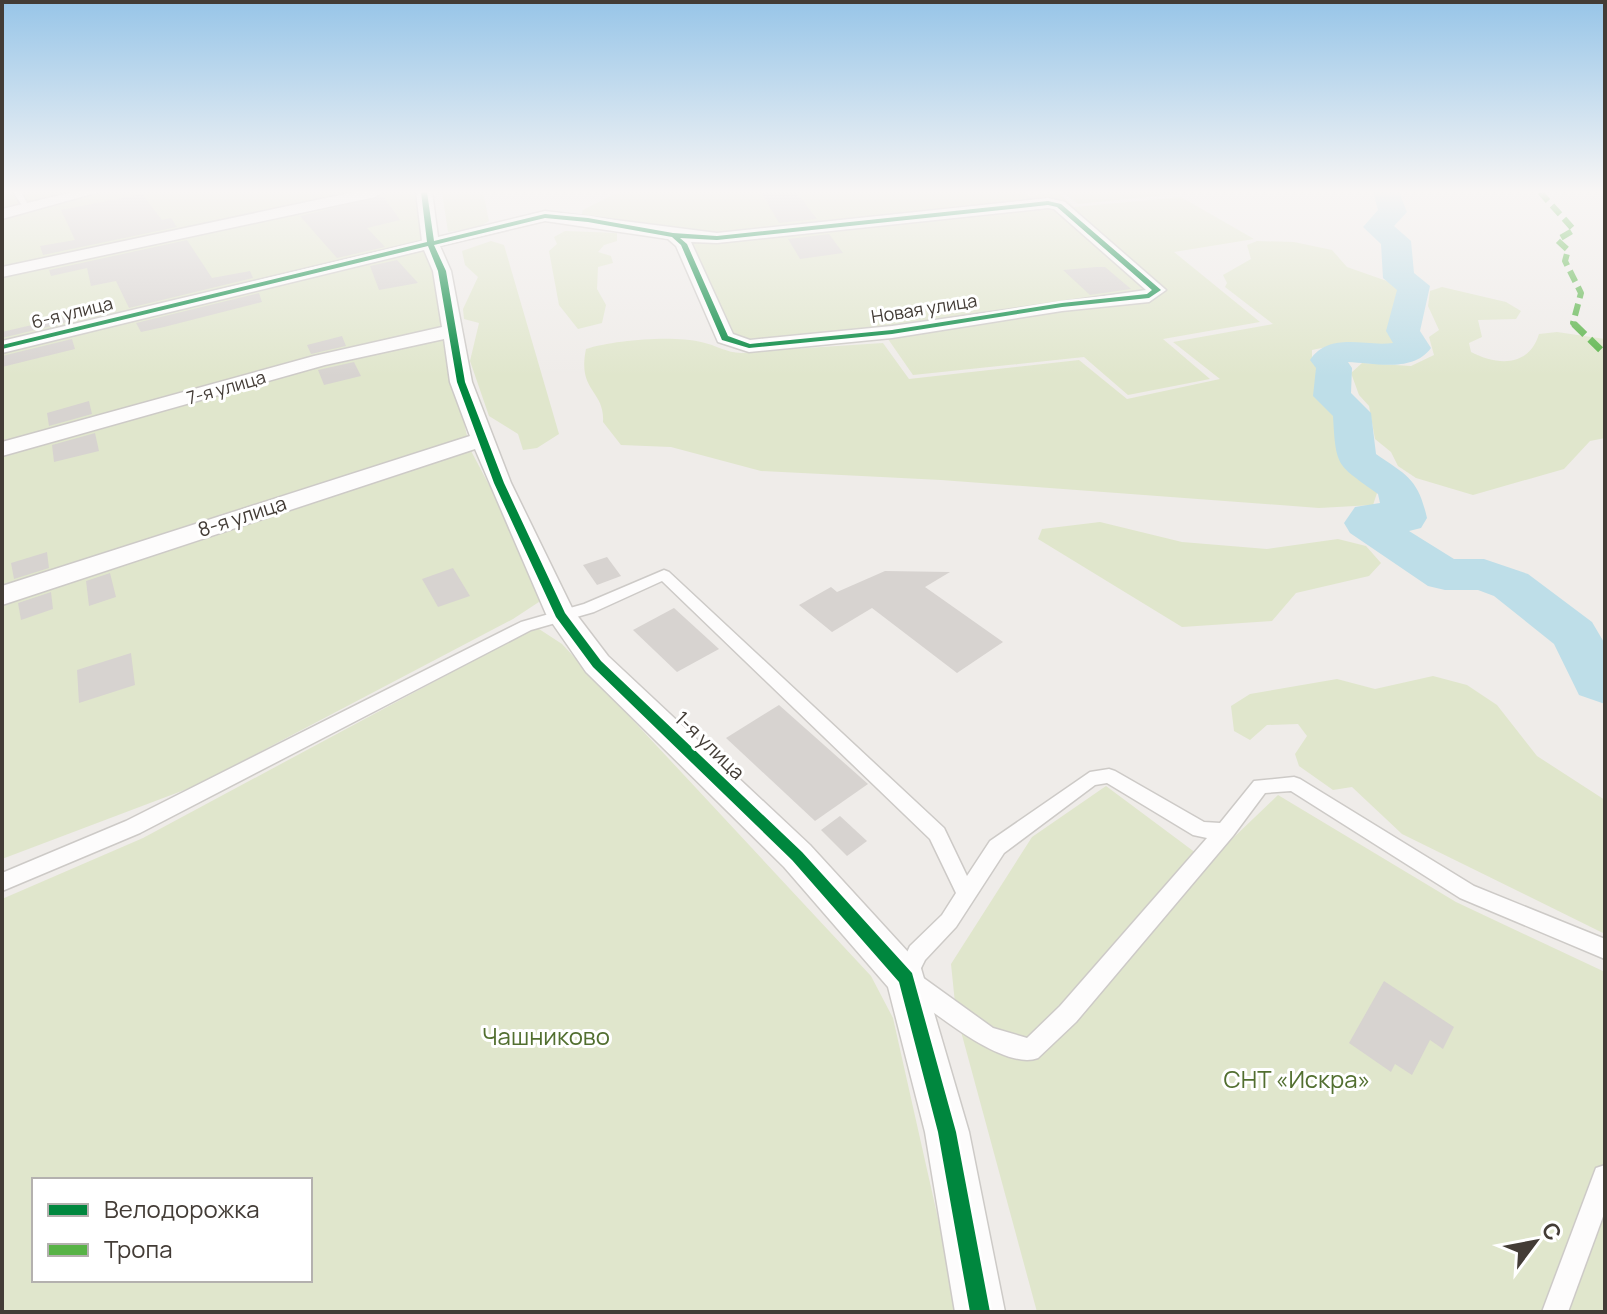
<svg xmlns="http://www.w3.org/2000/svg" width="1607" height="1314" font-family="Manrope,sans-serif">
  <rect width="100%" height="100%" fill="#efece9"/>
  <g fill="#e0e6cc" fill-rule="evenodd">
    <path d="M2 192H420L444 334 470 449 548 596 513 619 195 786 2 859Z"/>
    <path d="M442 192H483L489 221 479 227 448 232Z"/>
    <path d="M618 192H1023L1029 196 1059 193 1074 207 1181 197 1254 239 1174 252 1260 322 1163 339 1210 379 1128 395 1084 357 913 375 888 339 791 349 883 343 909 379 1079 360 1127 399 1220 379 1173 342 1273 324 1225 287 1227 283 1223 275 1251 259 1247 245 1257 241 1294 242 1332 250 1347 267 1401 286 1393 332 1399 343C1370 347 1341 343 1312 350V359L1325 369 1321 391 1340 415 1341 456 1378 490 1373 505 1319 508 941 480 761 471 671 447 621 445 603 422C605 390 577 392 586 349 613 340 673 335 701 342 720 346 730 356 750 352L720 342 679 240 580 220 583 210Z"/>
    <path d="M1062 192H1173L1177 194 1078 204Z"/>
    <path d="M565 231 617 233V241L604 245 598 252 611 256 613 263 598 267 597 289 606 305 602 323 578 329 559 305 549 251 557 244 554 237Z"/>
    <path d="M491 241 504 245 559 434 537 448 523 450 518 434 489 416 470 361 479 323 464 319 463 309 478 277 465 265 462 251Z"/>
    <path d="M1442 287 1506 302 1521 311 1516 319 1478 320 1482 337 1469 343 1471 352C1498 366 1529 367 1539 334L1557 332 1605 339V438L1590 441 1564 469 1473 495 1416 478 1398 466 1391 452 1375 439 1369 406 1359 395 1351 373 1362 363 1411 366 1434 355 1429 337 1439 330 1428 306 1430 291Z"/>
    <path d="M1100 522 1182 542 1267 549 1338 539 1366 546 1381 563 1369 576 1296 593 1272 621 1182 627 1038 539 1042 529Z"/>
    <path d="M536 627 562 644 871 976 893 1018 959 1312H2V899L143 838ZM34 1180H310V1280H34Z"/>
    <path d="M1433 676 1467 685 1497 705 1537 756 1605 800V934L1402 834 1352 787 1333 790 1299 766 1295 754 1307 736 1298 724 1267 725 1250 740 1234 731 1231 706 1250 694 1337 679 1375 689Z"/>
    <path d="M1106 786 1208 862 1278 795 1456 902 1605 972V1312H1037L956 1013 951 964 1032 837Z"/>
  </g>
  <g fill="none" stroke-linecap="round" stroke-linejoin="round">
    <path fill="#bedee8" fill-rule="evenodd" d="M1373 192H1399L1407 212 1394 226 1411 241 1414 273 1430 286 1420 331 1431 348C1413 373 1374 363 1348 362L1352 368 1351 393 1371 413 1376 454C1408 476 1418 479 1427 518L1421 528 1409 531 1454 559H1484L1528 574 1592 622 1605 644V704L1579 695 1554 644 1494 596 1478 590H1445L1428 586 1350 533 1344 523 1355 507 1380 503 1378 494C1337 464 1336 469 1333 416L1313 396 1316 368 1310 360C1330 331 1364 347 1393 343L1386 331 1397 290 1383 278 1381 244 1363 227 1378 210Z"/>
  </g>
  <g fill="#d7d3d0">
    <path d="M761 192H796L817 219 779 223Z"/>
    <path d="M142 194 162 220 171 218 177 227 43 255 40 246 75 240 61 210Z"/>
    <path d="M383 196 400 220 367 228 385 247 337 258 300 216Z"/>
    <path d="M829 234 843 253 800 259 788 239Z"/>
    <path d="M187 240 212 278 250 271 253 278 129 308 116 281 91 286 87 268 51 276 49 270Z"/>
    <path d="M397 260 418 283 379 290 370 266Z"/>
    <path d="M1097 267H1105L1131 289 1090 295 1063 270Z"/>
    <path d="M259 293 262 302 164 327 141 332 136 323Z"/>
    <path d="M66 317 68 322 2 338V332Z"/>
    <path d="M342 336 346 346 311 354 307 345Z"/>
    <path d="M72 339 75 349 2 367V356Z"/>
    <path d="M354 362 361 376 324 385 318 370Z"/>
    <path d="M89 401 92 414 49 426 47 413Z"/>
    <path d="M95 433 99 451 54 462 52 445Z"/>
    <path d="M47 552 49 568 14 579 11 563Z"/>
    <path d="M607 557 621 576 597 585 583 565Z"/>
    <path d="M453 568 470 596 438 607 422 579Z"/>
    <path d="M885 571 950 572 925 587 1003 642 957 673 872 608 832 632 799 605 831 587 837 592Z"/>
    <path d="M110 573 116 597 89 606 86 581Z"/>
    <path d="M51 592 53 609 21 620 18 603Z"/>
    <path d="M674 608 719 649 677 672 633 630Z"/>
    <path d="M131 653 135 685 79 703 77 670Z"/>
    <path d="M779 705 868 784 815 821 726 738Z"/>
    <path d="M840 816 867 841 847 856 821 830Z"/>
    <path d="M1384 981 1454 1027 1443 1049 1430 1040 1412 1075 1395 1064 1391 1072 1349 1043Z"/>
  </g>
  <g fill="none" stroke-linecap="round" stroke-linejoin="round">
    <defs>
      <g id="lane">
        <path d="M13 192H21L31 210H25Z"/>
        <path d="M664 570 669 572 944 828 967 876 990 841 1090 772 1109 769 1115 771 1204 822 1220 823 1254 781 1294 777 1300 779 1474 886 1605 939V959L1460 898 1291 791 1265 793 1233 836 1076 1022 1038 1058C1003 1072 926 1006 898 985L895 978 910 946 942 915 956 893 930 839 662 581 594 612 531 630 140 833 2 891V873L126 821 521 622 584 604ZM1107 783 1193 835 1207 838 1060 1006 1027 1038 993 1028 918 974 925 960 956 927 1004 853 1095 785Z"/>
        <path d="M1605 1165V1211L1568 1312H1542L1596 1168Z"/>
      </g>
      <g id="street">
        <path d="M73 192H99L2 219V209Z"/>
        <path d="M354 192H383L375 197 2 277V267Z"/>
        <path d="M416 192H432L438 237 545 211 717 233 1048 198 1065 202 1166 290 1149 302 1062 311 892 338 749 352 718 342 676 246 668 239 545 221 440 246 451 271 472 382 511 483 573 610 608 656 810 845 920 965 969 1132 1005 1312H955L925 1132 888 987 784 867 586 672 546 614 475 449 2 605V586L470 436 450 382 444 339 325 365 2 456V442L314 356 442 327 433 271 424 250 2 353V341L422 241ZM1048 208 1054 209 1146 290 892 326 750 340 733 334 691 242 717 243Z"/>
      </g>
    </defs>
    <use href="#lane" stroke="#cdcac7" stroke-width="3"/>
    <use href="#street" stroke="#cdcac7" stroke-width="3"/>
    <use href="#lane" fill="#fdfcfc" fill-rule="evenodd"/>
    <use href="#street" fill="#fdfcfc" fill-rule="evenodd"/>
    <path stroke="#57b346" stroke-width="6" stroke-dasharray="12 6" stroke-linecap="butt" d="M1540 192 1574 230 1557 240 1568 250 1565 261 1581 293 1573 323 1576 326"/>
    <path stroke="#57b346" stroke-width="7" stroke-dasharray="15 7" stroke-linecap="butt" d="M1574 324 1605 354"/>
    <defs>
      <path id="cycleway" d="M421 192H427L434 241 545 214 588 218 673 233 717 236 1048 201 1061 204 1161 290 1149 298 1062 307 892 334 749 348 722 340 681 245 672 237 588 222 545 218 434 245 446 271 465 382 504 483 565 613 601 661 802 852 912 973 956 1132 990 1312H970L938 1132 899 982 792 860 593 667 556 617 494 483 457 382 438 271 428 246 2 349V345L427 242ZM1048 205 1057 207 1152 290 1147 294 1062 303 892 330 750 344 728 336 687 244 680 238 717 240Z"/>
    </defs>
    <use href="#cycleway" stroke="#fff" stroke-width="5"/>
    <use href="#cycleway" fill="#00873e" fill-rule="evenodd"/>
  </g>
  <linearGradient id="sky" x2="0" y2="1"><stop stop-color="#97c5e8"/><stop offset="0.51" stop-color="#f8f6f5"/><stop offset="1" stop-color="#f8f6f5" stop-opacity="0"/></linearGradient>
  <rect width="1607" height="376" fill="url(#sky)"/>
  <g text-anchor="middle" dominant-baseline="central" stroke-width="6" stroke-linejoin="round" paint-order="stroke">
    <g font-size="18" fill="#433c36" stroke="#fff">
      <text transform="translate(924 308) rotate(-9)">Новая улица</text>
      <text transform="translate(72 312) rotate(-14)">6-я улица</text>
      <text transform="translate(226 387) rotate(-16)">7-я улица</text>
    </g>
    <g font-size="20" fill="#433c36" stroke="#fff">
      <text transform="translate(242 516) rotate(-18)">8-я улица</text>
      <text transform="translate(710 745) rotate(44)">1-я улица</text>
    </g>
    <g font-size="24" fill="#526f30" stroke="#fff">
      <text x="546" y="1035">Чашниково</text>
      <text x="1297" y="1078">СНТ «Искра»</text>
    </g>
  </g>
  <rect width="1607" height="1314" fill="none" stroke="#433c36" stroke-width="8"/>
  <rect x="32" y="1178" width="280" height="104" fill="#ffffff" stroke="#b4b1af" stroke-width="2"/>
  <rect x="48" y="1204" width="40" height="12" fill="#00873e" stroke="#b4b1af" stroke-width="2"/>
  <text x="104" y="1218" font-size="24" fill="#433c36">Велодорожка</text>
  <rect x="48" y="1244" width="40" height="12" fill="#57b346" stroke="#b4b1af" stroke-width="2"/>
  <text x="104" y="1258" font-size="24" fill="#433c36">Тропа</text>
  <g transform="translate(1535 1242) rotate(58)" stroke="#ffffff" stroke-width="6" paint-order="stroke">
  <path d="M0-6L14 30L0 20L-14 30Z" fill="#433c36"/>
  <text y="-12" font-size="22" font-weight="bold" text-anchor="middle" fill="#433c36">С</text>
  </g>
</svg>
